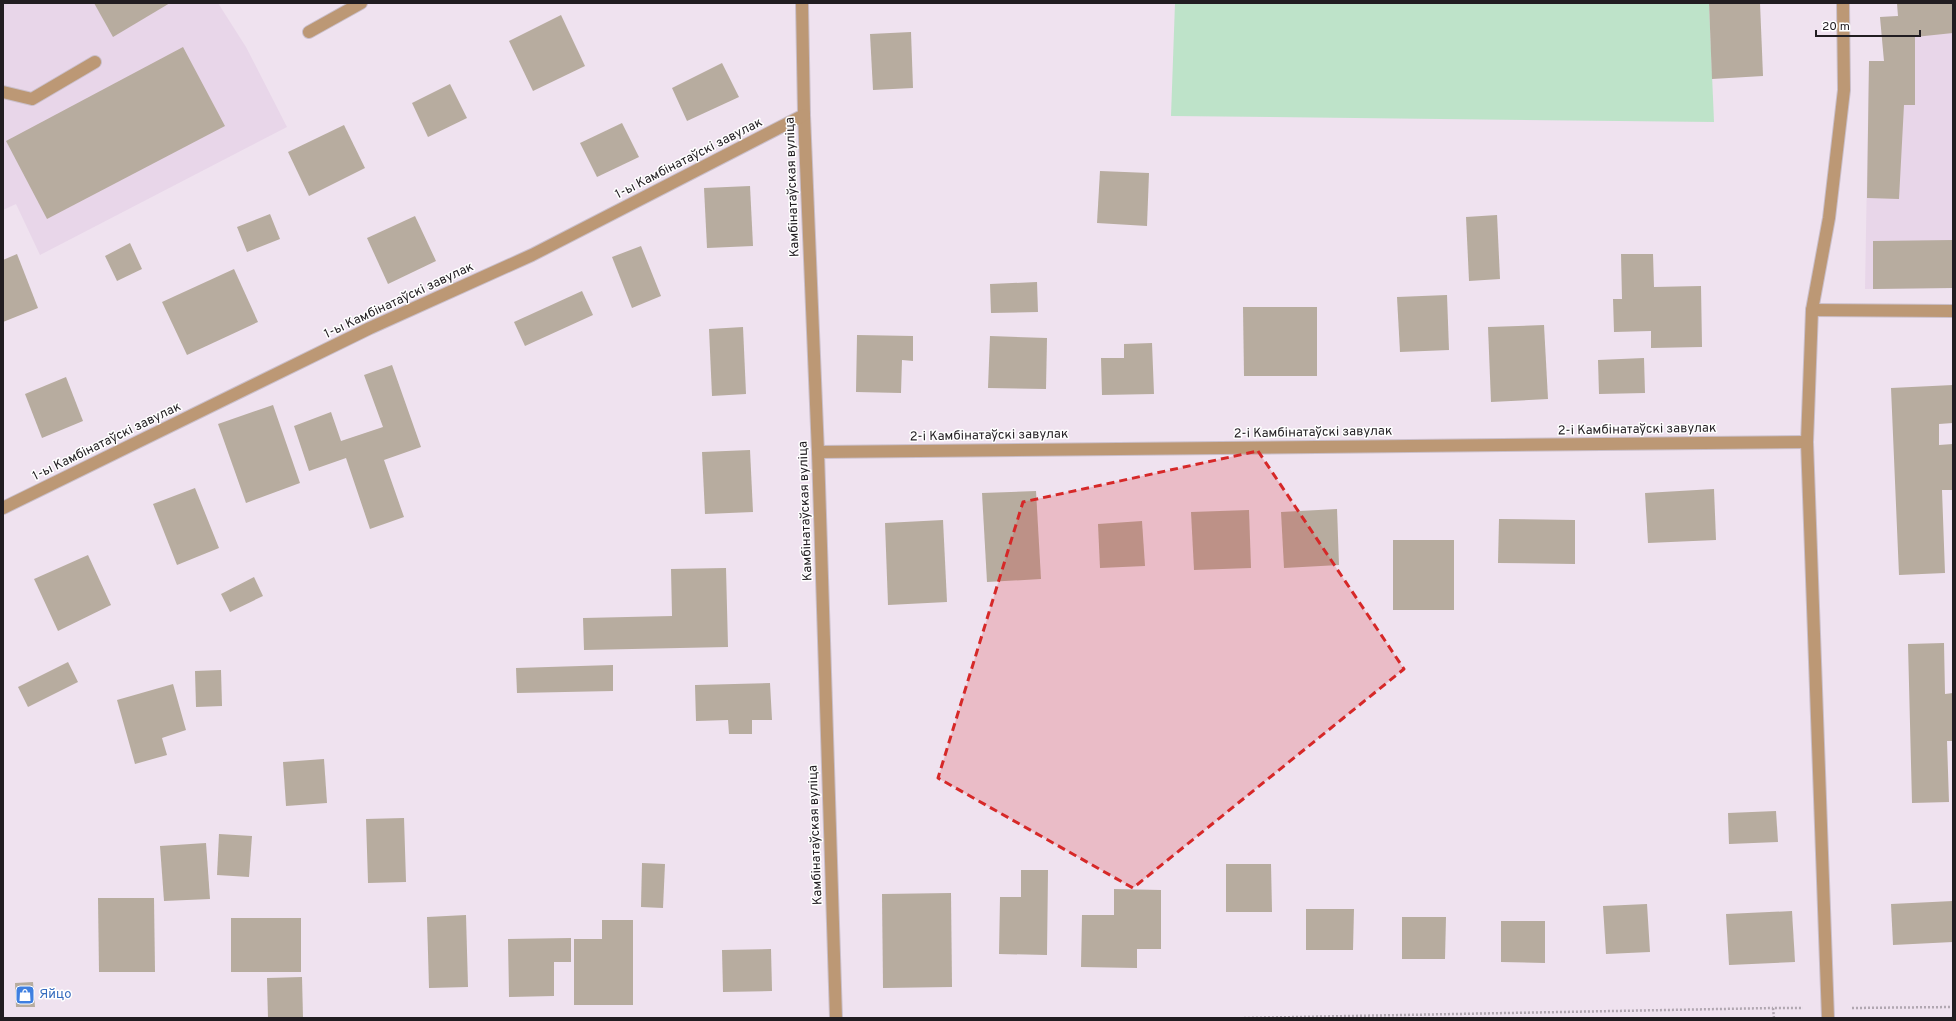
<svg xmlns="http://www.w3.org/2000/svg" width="1956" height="1021" font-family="Overpass,sans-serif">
  <rect width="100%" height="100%" fill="#efe2ef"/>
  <g fill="#e8d6e9">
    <path d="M3 3H218L246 47 287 127 40 255 16 204 3 210Z"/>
    <path d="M1897 3H1953V288L1865 289 1869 61H1884L1880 17 1898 16Z"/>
  </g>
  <path fill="#bee3c9" d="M1175 3H1709L1714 122 1171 116Z"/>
  <g fill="#b7ac9f">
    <path d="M94 3H170L113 37Z"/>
    <path d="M1709 3H1760L1763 76 1712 79Z"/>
    <path d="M1897 3H1953V33L1915 37V105H1904L1899 199 1867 198 1869 61H1884L1880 17 1898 16Z"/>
    <path d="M561 15 585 66 533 91 509 41Z"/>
    <path d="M911 32 913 88 873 90 870 34Z"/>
    <path d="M183 47 225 126 47 219 6 141Z"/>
    <path d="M722 63 739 97 687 121 672 88Z"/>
    <path d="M450 84 467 118 428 137 412 103Z"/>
    <path d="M622 123 639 157 597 177 580 143Z"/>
    <path d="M344 125 365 168 309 196 288 152Z"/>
    <path d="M1100 171 1149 173 1147 226 1097 223Z"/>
    <path d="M750 186 753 246 707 248 704 188Z"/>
    <path d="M270 214 280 239 247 252 237 227Z"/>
    <path d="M1497 215 1500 279 1469 281 1466 217Z"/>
    <path d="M415 216 436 261 388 284 367 238Z"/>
    <path d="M1953 240V288L1873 289V241Z"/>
    <path d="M130 243 142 269 117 281 105 256Z"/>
    <path d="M641 246 661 296 632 308 612 257Z"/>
    <path d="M17 254 38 308 3 322V260Z"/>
    <path d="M1621 254H1653L1654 287 1701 286 1702 347 1651 348V331L1614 332 1613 299H1622Z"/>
    <path d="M234 269 258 322 187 355 162 302Z"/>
    <path d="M1037 282 1038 312 991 313 990 284Z"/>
    <path d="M582 291 593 315 525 346 514 322Z"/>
    <path d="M1447 295 1449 350 1400 352 1397 297Z"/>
    <path d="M1243 307H1317V376H1244Z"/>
    <path d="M1544 325 1548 399 1491 402 1488 327Z"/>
    <path d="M743 327 746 394 712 396 709 329Z"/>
    <path d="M857 335 913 336V361L902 360 901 393 856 392Z"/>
    <path d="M990 336 1047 338 1046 389 988 388Z"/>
    <path d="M1152 343 1154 394 1102 395 1101 358H1124V344Z"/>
    <path d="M1644 358 1645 393 1599 394 1598 360Z"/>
    <path d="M392 365 421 447 384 460 404 517 370 529 346 458 309 471 294 426 331 412 341 441 383 427 364 375Z"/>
    <path d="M66 377 83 421 42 438 25 394Z"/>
    <path d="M1953 385V423L1939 424V445L1953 444V490H1942L1945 573 1899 575 1891 388Z"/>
    <path d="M273 405 300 483 246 503 218 424Z"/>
    <path d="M750 450 753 512 705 514 702 452Z"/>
    <path d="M195 488 219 548 177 565 153 504Z"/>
    <path d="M1714 489 1716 540 1648 543 1645 493Z"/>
    <path d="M1036 491 1041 579 987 582 982 493Z"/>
    <path d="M1337 509 1339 565 1284 568 1281 512Z"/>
    <path d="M1249 510 1251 568 1194 570 1191 512Z"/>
    <path d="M1499 519 1575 520V564L1498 563Z"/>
    <path d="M943 520 947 602 888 605 885 523Z"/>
    <path d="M1142 521 1145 566 1100 568 1098 524Z"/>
    <rect x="1393" y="540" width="61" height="70"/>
    <path d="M88 555 111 605 58 631 34 579Z"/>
    <path d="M726 568 728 647 584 650 583 618 672 616 671 569Z"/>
    <path d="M254 577 263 596 230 612 221 594Z"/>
    <path d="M1944 643 1945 694 1953 693V741H1947L1949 802 1912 803 1908 644Z"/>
    <path d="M68 662 78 682 28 707 18 687Z"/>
    <path d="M613 665V691L517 693 516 668Z"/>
    <path d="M221 670 222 706 196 707 195 671Z"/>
    <path d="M770 683 772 720H752V734H729L728 720 696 721 695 685Z"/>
    <path d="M173 684 186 730 162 738 167 755 135 764 117 700Z"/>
    <path d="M324 759 327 803 286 806 283 762Z"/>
    <path d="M1776 811 1778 842 1729 844 1728 813Z"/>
    <path d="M404 818 406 882 368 883 366 819Z"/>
    <path d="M219 834 252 836 249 877 217 875Z"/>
    <path d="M206 843 210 899 164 901 160 846Z"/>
    <path d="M642 863 665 864 663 908 641 907Z"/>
    <path d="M1226 864H1271L1272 912H1226Z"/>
    <path d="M1021 870H1048L1047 955 999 954 1000 897H1021Z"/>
    <path d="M1114 889 1161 890V949H1137V968L1081 967 1082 915H1114Z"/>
    <path d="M951 893 952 987 883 988 882 894Z"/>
    <path d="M98 898H154L155 972H99Z"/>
    <path d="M1953 901V942L1893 945 1891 904Z"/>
    <path d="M1647 904 1650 952 1606 954 1603 906Z"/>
    <path d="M1306 909H1354L1353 950H1306Z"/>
    <path d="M1792 911 1795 962 1729 965 1726 914Z"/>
    <path d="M466 915 468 987 429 988 427 917Z"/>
    <path d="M1402 917H1446L1445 959H1402Z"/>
    <rect x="231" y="918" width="70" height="54"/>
    <path d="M602 920H633V1005H574V939H602Z"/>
    <path d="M1501 921H1545V963L1501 962Z"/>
    <path d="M571 938V962H554V996L509 997 508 939Z"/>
    <path d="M771 949 772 991 723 992 722 950Z"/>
    <path d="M302 977 303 1018H268L267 978Z"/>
    <path d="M33 982 35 1007H16L15 983Z"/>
  </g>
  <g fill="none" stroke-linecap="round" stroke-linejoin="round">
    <defs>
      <g id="lane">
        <path d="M309 32 361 3"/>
        <path d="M3 92 32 99 95 62"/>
      </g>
      <g id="street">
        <path d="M802 3 804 115 818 452 836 1018"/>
        <path d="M1812 310 1953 311"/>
        <path d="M818 452 1807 442"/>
        <path d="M3 508 370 328 532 255 804 115"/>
        <path d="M1828 1018 1807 442 1812 310 1829 218 1844 90 1843 3"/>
      </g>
    </defs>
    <use href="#lane" stroke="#cabfca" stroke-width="14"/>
    <use href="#street" stroke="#cabfca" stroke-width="14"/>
    <g stroke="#b1a7b1" stroke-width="2.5" stroke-dasharray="2 2" stroke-linecap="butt">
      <path d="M1852 1008 1953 1007"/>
      <path d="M1244 1018 1773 1008"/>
      <path d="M1774 1018 1773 1008H1803"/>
      <path d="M1953 1018V1016"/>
    </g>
    <use href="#lane" stroke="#bc9875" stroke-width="12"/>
    <use href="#street" stroke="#bc9875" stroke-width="12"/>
  </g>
  <path fill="#d62828" fill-opacity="0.2" stroke="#d62828" stroke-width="3" stroke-dasharray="8 5" stroke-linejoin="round" d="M1258 451 1404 669 1133 888 938 778 1023 502Z"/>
  <defs>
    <symbol id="shop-square" viewBox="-11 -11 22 22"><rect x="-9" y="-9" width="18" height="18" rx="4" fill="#3f7fe0" stroke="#fff"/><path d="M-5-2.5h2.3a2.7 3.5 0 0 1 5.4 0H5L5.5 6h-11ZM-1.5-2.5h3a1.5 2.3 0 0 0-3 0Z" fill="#fff"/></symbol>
  </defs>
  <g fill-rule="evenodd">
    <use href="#shop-square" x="14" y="984" width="22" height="22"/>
  </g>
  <g text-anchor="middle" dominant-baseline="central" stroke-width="3" stroke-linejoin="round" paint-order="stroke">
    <g font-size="13" fill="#211d21" stroke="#fff">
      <text transform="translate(689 159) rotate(-27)">1-ы Камбінатаўскі завулак</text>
      <text transform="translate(793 187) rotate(-92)">Камбінатаўская вуліца</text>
      <text transform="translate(399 301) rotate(-25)">1-ы Камбінатаўскі завулак</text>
      <text transform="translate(1637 430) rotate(-1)">2-і Камбінатаўскі завулак</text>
      <text transform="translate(1313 433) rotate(-1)">2-і Камбінатаўскі завулак</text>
      <text transform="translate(989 436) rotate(-1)">2-і Камбінатаўскі завулак</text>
      <text transform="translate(107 442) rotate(-26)">1-ы Камбінатаўскі завулак</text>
      <text transform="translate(806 511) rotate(-92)">Камбінатаўская вуліца</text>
      <text transform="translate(816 835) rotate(-92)">Камбінатаўская вуліца</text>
    </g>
    <g font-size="13" fill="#366cbe" stroke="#fff" text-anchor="start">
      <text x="39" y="995">Яйцо</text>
    </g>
  </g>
  <rect width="1956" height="1021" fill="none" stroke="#211d21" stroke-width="8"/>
  <path d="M1816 30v6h104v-6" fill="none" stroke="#211d21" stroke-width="2"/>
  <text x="1822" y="30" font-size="12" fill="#211d21" stroke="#ffffff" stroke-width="3" paint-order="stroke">20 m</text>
</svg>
